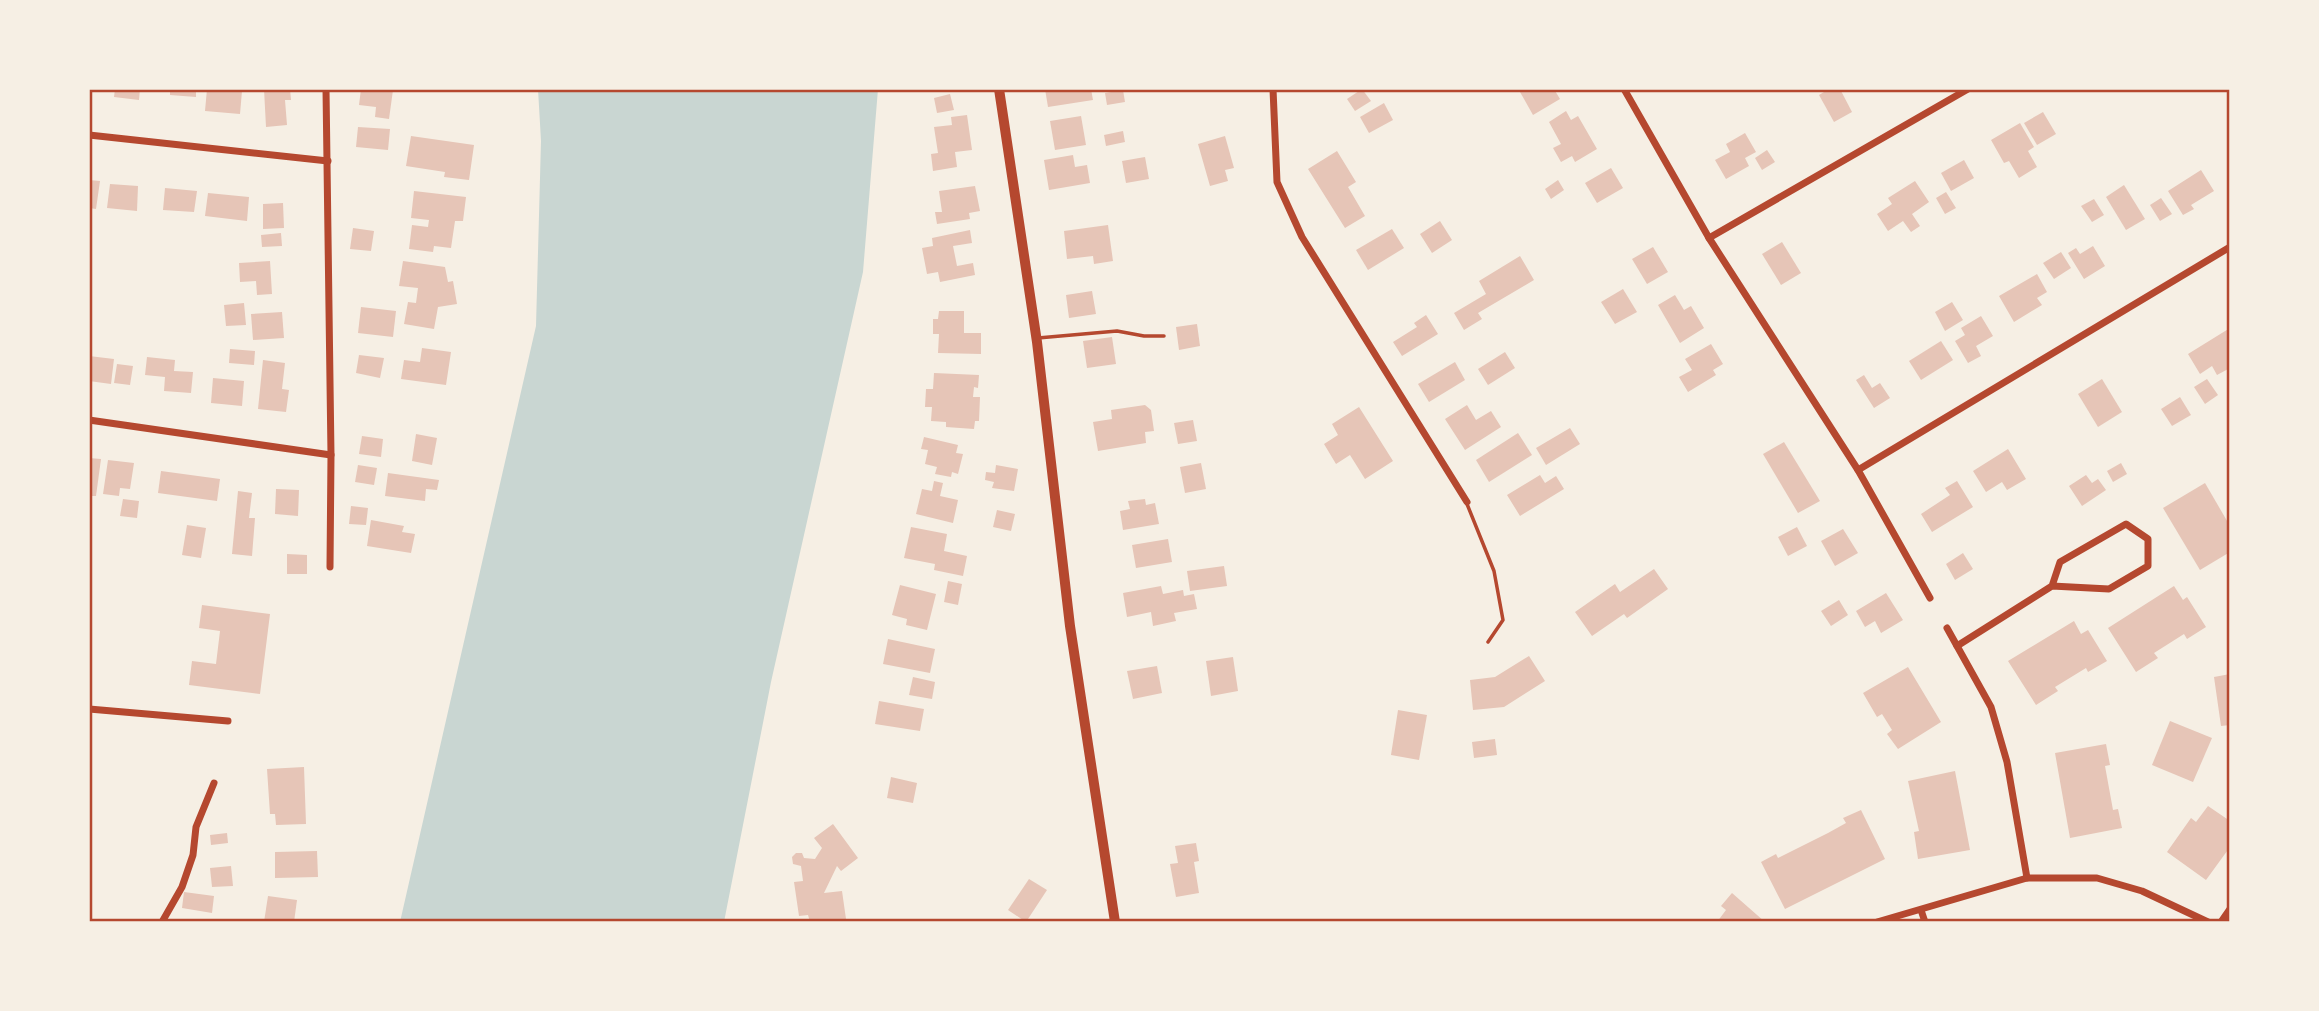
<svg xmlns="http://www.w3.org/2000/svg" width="2319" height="1011" font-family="'Open Sans',sans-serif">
  <rect width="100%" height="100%" fill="#f6efe4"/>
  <path fill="#c9d6d2" d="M538 89H878L863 272 771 682 724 922H400L536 326 541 141Z"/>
  <g fill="#e6c5b7">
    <path d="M115 89H140L139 100 114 97Z"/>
    <path d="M170 89H196V97L170 95Z"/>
    <path d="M207 89 242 91 240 114 205 111Z"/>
    <path d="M264 89H290L291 100H285L287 125 266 127Z"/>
    <path d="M361 89 393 90 389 119 375 117 376 107 359 105Z"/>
    <path d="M1045 89H1091L1093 100 1048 107Z"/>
    <path d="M1362 89 1371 101 1355 111 1347 99Z"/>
    <path d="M1525 89H1554L1560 99 1533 115 1520 92Z"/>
    <path d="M1829 89H1840L1852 112 1834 122 1819 95Z"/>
    <path d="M1123 90 1125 102 1107 105 1105 93Z"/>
    <path d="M950 94 954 110 937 113 934 98Z"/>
    <path d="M1384 103 1393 120 1369 133 1360 117Z"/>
    <path d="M1566 111 1571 120 1578 116 1597 149 1575 162 1572 156 1561 162 1553 148 1561 144 1549 122Z"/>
    <path d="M2043 112 2056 134 2037 145 2024 123Z"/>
    <path d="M967 115 972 150 955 152 957 167 933 171 931 154 938 153 934 127 952 125 951 117Z"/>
    <path d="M1081 116 1086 145 1055 150 1050 121Z"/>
    <path d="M2020 123 2034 147 2028 151 2037 167 2019 178 2009 161 2004 163 1991 140Z"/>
    <path d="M358 127 390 129 388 150 356 147Z"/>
    <path d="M1123 131 1125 142 1106 146 1104 135Z"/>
    <path d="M1745 133 1756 152 1745 158 1749 166 1726 179 1715 160 1730 152 1726 144Z"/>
    <path d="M411 136 474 145 469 180 444 177 445 172 406 166Z"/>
    <path d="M1225 136 1234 168 1225 170 1228 181 1210 186 1198 144Z"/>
    <path d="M1767 150 1775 162 1762 170 1755 158Z"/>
    <path d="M1337 151 1356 182 1348 187 1365 216 1345 228 1308 169Z"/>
    <path d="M1073 155 1075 167 1087 165 1090 183 1049 190 1044 160Z"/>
    <path d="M1145 157 1149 179 1126 183 1122 161Z"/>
    <path d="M1964 160 1974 178 1951 191 1941 173Z"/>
    <path d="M1611 168 1623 188 1597 203 1585 183Z"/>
    <path d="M2201 170 2214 191 2191 205 2194 209 2183 215 2168 191Z"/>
    <path d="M89 180 100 181 96 209 89 208Z"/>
    <path d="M1558 180 1564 190 1551 199 1545 189Z"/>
    <path d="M1915 181 1929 202 1912 214 1920 226 1911 232 1903 221 1888 231 1877 214 1892 204 1888 198Z"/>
    <path d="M110 184 138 186 137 211 107 208Z"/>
    <path d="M2124 185 2145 219 2126 230 2106 197Z"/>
    <path d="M975 186 980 211 969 213 970 219 937 224 935 212H942L939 191Z"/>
    <path d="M165 188 197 191 194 212 163 210Z"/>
    <path d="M414 191 466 197 463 221H455L451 248 434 246 433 252 409 249 412 225 428 227 429 220 411 218Z"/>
    <path d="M1946 192 1956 208 1945 214 1936 198Z"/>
    <path d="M208 193 249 197 247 221 205 216Z"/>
    <path d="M2161 198 2172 214 2160 221 2150 205Z"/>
    <path d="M2094 199 2104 215 2092 222 2081 206Z"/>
    <path d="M283 203 284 228 263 229V204Z"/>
    <path d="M1440 221 1452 240 1432 253 1420 234Z"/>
    <path d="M1108 225 1113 261 1094 264 1093 256 1067 259 1064 231Z"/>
    <path d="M353 228 374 231 371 251 350 249Z"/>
    <path d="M1392 229 1404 248 1368 270 1356 250Z"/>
    <path d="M970 230 972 243 953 246 957 266 973 263 975 275 940 282 938 272 927 274 922 248 933 246 932 238Z"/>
    <path d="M281 233 282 246 262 247 261 235Z"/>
    <path d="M1782 242 1801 273 1781 285 1762 254Z"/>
    <path d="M2093 246 2105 266 2084 279 2068 253 2076 248 2080 254Z"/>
    <path d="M1653 247 1668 272 1647 284 1632 259Z"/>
    <path d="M2061 252 2071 268 2054 279 2043 263Z"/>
    <path d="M1520 256 1534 280 1478 313 1482 319 1464 330 1454 313 1486 294 1479 281Z"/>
    <path d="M270 261 272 294 257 295 256 281 240 282 239 263Z"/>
    <path d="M403 261 445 267 448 282 453 281 457 304 438 307 434 329 404 324 408 302 416 303 418 288 399 286Z"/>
    <path d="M2037 274 2047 292 2037 298 2042 305 2014 322 1999 296Z"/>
    <path d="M1623 289 1637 312 1615 324 1601 302Z"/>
    <path d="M1092 291 1096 314 1069 318 1066 295Z"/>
    <path d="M1675 295 1684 310 1691 306 1704 328 1680 343 1658 305Z"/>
    <path d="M1952 302 1963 320 1945 331 1935 312Z"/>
    <path d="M244 303 246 325 226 326 224 305Z"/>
    <path d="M361 307 396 311 393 337 358 333Z"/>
    <path d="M939 311H964V333H981V354L938 353 939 334H933V319H938Z"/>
    <path d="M282 312 284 338 253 340 251 314Z"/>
    <path d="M1426 315 1438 334 1402 356 1393 342 1417 327 1414 323Z"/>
    <path d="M1981 316 1993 336 1976 346 1981 356 1968 363 1955 341 1965 335 1961 328Z"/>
    <path d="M1197 324 1200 346 1179 350 1176 327Z"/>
    <path d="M2230 328V368L2217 375 2212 366 2200 374 2188 354Z"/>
    <path d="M1112 337 1116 364 1087 368 1083 341Z"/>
    <path d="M1941 341 1953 360 1921 380 1909 361Z"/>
    <path d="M1711 344 1723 364 1713 370 1716 375 1688 392 1679 377 1692 370 1685 359Z"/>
    <path d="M422 348 451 352 446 385 401 379 404 360 420 362Z"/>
    <path d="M230 349 255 351 254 365 229 363Z"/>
    <path d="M1505 352 1515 368 1488 385 1478 369Z"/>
    <path d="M359 355 384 358 380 378 356 373Z"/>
    <path d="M89 356 114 359 111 384 89 381Z"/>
    <path d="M147 357 175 360 174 371 193 372 191 393 164 391 165 377 145 375Z"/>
    <path d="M263 360 285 363 282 389 289 390 286 412 258 409Z"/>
    <path d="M1455 362 1465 380 1429 402 1418 384Z"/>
    <path d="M117 364 133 366 130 385 114 383Z"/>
    <path d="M934 373 979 375 978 388 974 387 973 397H980L979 421H975L974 429 946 427V422L931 421 932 407H925L926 389H933Z"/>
    <path d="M1864 375 1872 388 1880 383 1890 398 1874 408 1856 380Z"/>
    <path d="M213 378 244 381 242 406 211 403Z"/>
    <path d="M2102 379 2122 412 2098 427 2078 394Z"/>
    <path d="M2207 379 2218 395 2205 404 2194 387Z"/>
    <path d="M2180 397 2191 415 2172 426 2161 409Z"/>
    <path d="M1145 405 1151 410 1154 431 1145 432 1146 443 1098 451 1093 422 1112 419 1111 410Z"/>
    <path d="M1467 405 1476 420 1491 411 1501 427 1465 450 1445 419Z"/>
    <path d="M1359 407 1393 461 1365 479 1350 455 1336 464 1324 444 1338 435 1332 424Z"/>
    <path d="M1193 420 1197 441 1178 444 1174 423Z"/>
    <path d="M1570 428 1580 444 1546 465 1536 448Z"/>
    <path d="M1518 433 1532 455 1489 482 1476 460Z"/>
    <path d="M416 434 437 438 432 465 412 461Z"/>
    <path d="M362 436 383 439 381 457 359 454Z"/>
    <path d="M924 437 958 445 956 453 963 454 958 474 952 472 951 477 935 474 937 467 925 464 928 450 921 449Z"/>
    <path d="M1784 442 1820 501 1798 513 1763 454Z"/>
    <path d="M2008 449 2026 479 2007 490 2002 482 1986 492 1973 471Z"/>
    <path d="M89 458 101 459 96 496H89Z"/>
    <path d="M108 460 134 463 130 489 120 488 119 496 103 494Z"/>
    <path d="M1201 463 1206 489 1185 493 1180 467Z"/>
    <path d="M2121 463 2127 474 2113 482 2107 471Z"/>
    <path d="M358 465 377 468 374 485 355 482Z"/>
    <path d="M996 465 1018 469 1014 491 992 488 994 482 985 480 986 472 995 473Z"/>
    <path d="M161 471 220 479 217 501 158 493Z"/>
    <path d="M388 473 439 480 437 490 426 489 425 501 385 496Z"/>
    <path d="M1540 475 1545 483 1556 476 1564 489 1520 516 1507 495Z"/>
    <path d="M2086 475 2092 483 2098 479 2106 490 2082 506 2069 486Z"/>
    <path d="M934 481 943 483 940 496 958 500 953 523 916 514 922 489 932 491Z"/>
    <path d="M1957 481 1973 507 1932 532 1921 514 1950 495 1945 488Z"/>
    <path d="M2205 483 2230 526V552L2200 570 2163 508Z"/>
    <path d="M276 489 299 490 298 516 275 514Z"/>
    <path d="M238 491 252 493 249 518H255L252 556 232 554Z"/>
    <path d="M123 499 139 501 137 518 120 516Z"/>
    <path d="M1145 499 1146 505 1155 503 1159 524 1123 530 1120 511 1130 509 1128 501Z"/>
    <path d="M351 506 368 508 366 525 349 524Z"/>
    <path d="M997 510 1015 514 1011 531 993 527Z"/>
    <path d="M371 520 404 526 402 532 415 534 411 553 367 546Z"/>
    <path d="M187 525 206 528 201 558 182 555Z"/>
    <path d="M911 527 947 534 944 551 967 556 963 576 934 570 935 564 904 558Z"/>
    <path d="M1797 527 1807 546 1788 556 1778 537Z"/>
    <path d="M1843 529 1858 553 1835 566 1821 541Z"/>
    <path d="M1168 539 1172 562 1136 568 1132 545Z"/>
    <path d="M1963 553 1973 569 1955 580 1946 564Z"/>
    <path d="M287 554 307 555V574H287Z"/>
    <path d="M1224 566 1227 586 1190 591 1187 571Z"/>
    <path d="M1654 569 1668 589 1627 618 1624 614 1592 636 1575 612 1615 584 1620 592Z"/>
    <path d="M948 581 962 584 958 605 944 602Z"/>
    <path d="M900 585 936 594 927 630 906 625 907 619 892 615Z"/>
    <path d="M1161 586 1163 594 1183 590 1184 596 1194 594 1197 609 1174 613 1176 621 1153 626 1151 612 1127 617 1123 593Z"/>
    <path d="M2174 586 2183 600 2187 597 2206 627 2187 639 2184 634 2154 653 2158 658 2136 672 2108 628Z"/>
    <path d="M1886 593 1903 620 1881 633 1875 621 1865 627 1856 611Z"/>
    <path d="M1839 600 1848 615 1831 626 1821 611Z"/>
    <path d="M202 605 270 614 260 694 189 685 192 661 216 664 220 631 199 628Z"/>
    <path d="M2074 621 2081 634 2088 630 2107 661 2088 672 2086 668 2055 687 2058 691 2036 705 2008 661Z"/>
    <path d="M888 639 935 649 930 673 883 664Z"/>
    <path d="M1529 656 1545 681 1504 707 1473 710 1470 680 1495 677Z"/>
    <path d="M1233 657 1238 691 1211 696 1206 661Z"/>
    <path d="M1157 666 1162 693 1133 699 1127 671Z"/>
    <path d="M1908 667 1941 722 1898 749 1887 734 1892 730 1882 714 1877 717 1863 693Z"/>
    <path d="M2230 674V725L2221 726 2214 677Z"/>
    <path d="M913 677 935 682 932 699 909 695Z"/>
    <path d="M879 701 924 709 920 731 875 724Z"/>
    <path d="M1398 710 1427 715 1419 760 1391 755Z"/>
    <path d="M2170 721 2212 738 2193 782 2152 765Z"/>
    <path d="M1495 739 1497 755 1474 758 1472 742Z"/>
    <path d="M2106 744 2110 765 2105 766 2113 810 2118 809 2122 828 2070 838 2055 753Z"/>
    <path d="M304 767 306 824 276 825 275 814H270L267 769Z"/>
    <path d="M1955 771 1970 850 1918 859 1914 832 1919 831 1908 781Z"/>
    <path d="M891 777 917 783 913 803 887 798Z"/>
    <path d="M2208 806 2230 821V847L2206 880 2167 852 2191 818 2196 822Z"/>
    <path d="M1861 810 1885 859 1785 909 1761 862 1776 854 1778 858 1828 833 1846 823 1843 818Z"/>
    <path d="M833 824 858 858 841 871 837 866 824 893 842 891 846 919 832 922H810L808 915 799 916 794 882 803 881 801 866 793 864 792 857 796 853H802L804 858 815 859 822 848 814 838Z"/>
    <path d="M227 833 228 843 211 845 210 835Z"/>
    <path d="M1196 843 1199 861 1194 862 1199 893 1176 897 1170 864 1178 863 1175 846Z"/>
    <path d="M317 851 318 877 275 878V852Z"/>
    <path d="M231 866 233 886 212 887 210 868Z"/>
    <path d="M1029 879 1047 890 1026 922 1008 910Z"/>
    <path d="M184 892 214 896 212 913 182 908Z"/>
    <path d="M1732 893 1765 922H1717L1726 910 1721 906Z"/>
    <path d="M268 896 297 900 294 922H264Z"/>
  </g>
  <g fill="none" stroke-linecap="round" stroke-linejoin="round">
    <g stroke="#b5482f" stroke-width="3.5">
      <path d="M1038 338 1117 331 1144 336H1164"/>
      <path d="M1467 504 1494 571 1503 620 1488 642"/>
    </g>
    <g stroke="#b5482f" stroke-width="7">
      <path d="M326 89 331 455 330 567"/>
      <path d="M1273 89 1277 182 1302 237 1467 502"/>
      <path d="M1624 89 1709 238 1858 470 1930 598"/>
      <path d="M89 135 328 161"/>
      <path d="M1709 238 1968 89"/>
      <path d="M89 420 331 455"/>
      <path d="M1858 470 2230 247"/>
      <path d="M1947 628 1991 707 2007 762 2027 878"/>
      <path d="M1957 646 2052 586 2109 589 2148 566V539L2126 524 2060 562 2052 586"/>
      <path d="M89 709 228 721"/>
      <path d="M1921 910 1925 922"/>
      <path d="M162 922 182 887 193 855 196 827 214 783"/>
      <path d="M1877 922 2027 878H2097L2142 891 2208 922"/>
      <path d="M2221 922 2230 909"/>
    </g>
    <path stroke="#b5482f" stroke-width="10" d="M999 89 1037 342 1070 626 1115 922"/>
  </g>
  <rect width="2319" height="1011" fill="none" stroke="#f6efe4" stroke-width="182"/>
  <rect x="91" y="91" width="2137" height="829" fill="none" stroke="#b5482f" stroke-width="2.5"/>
</svg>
